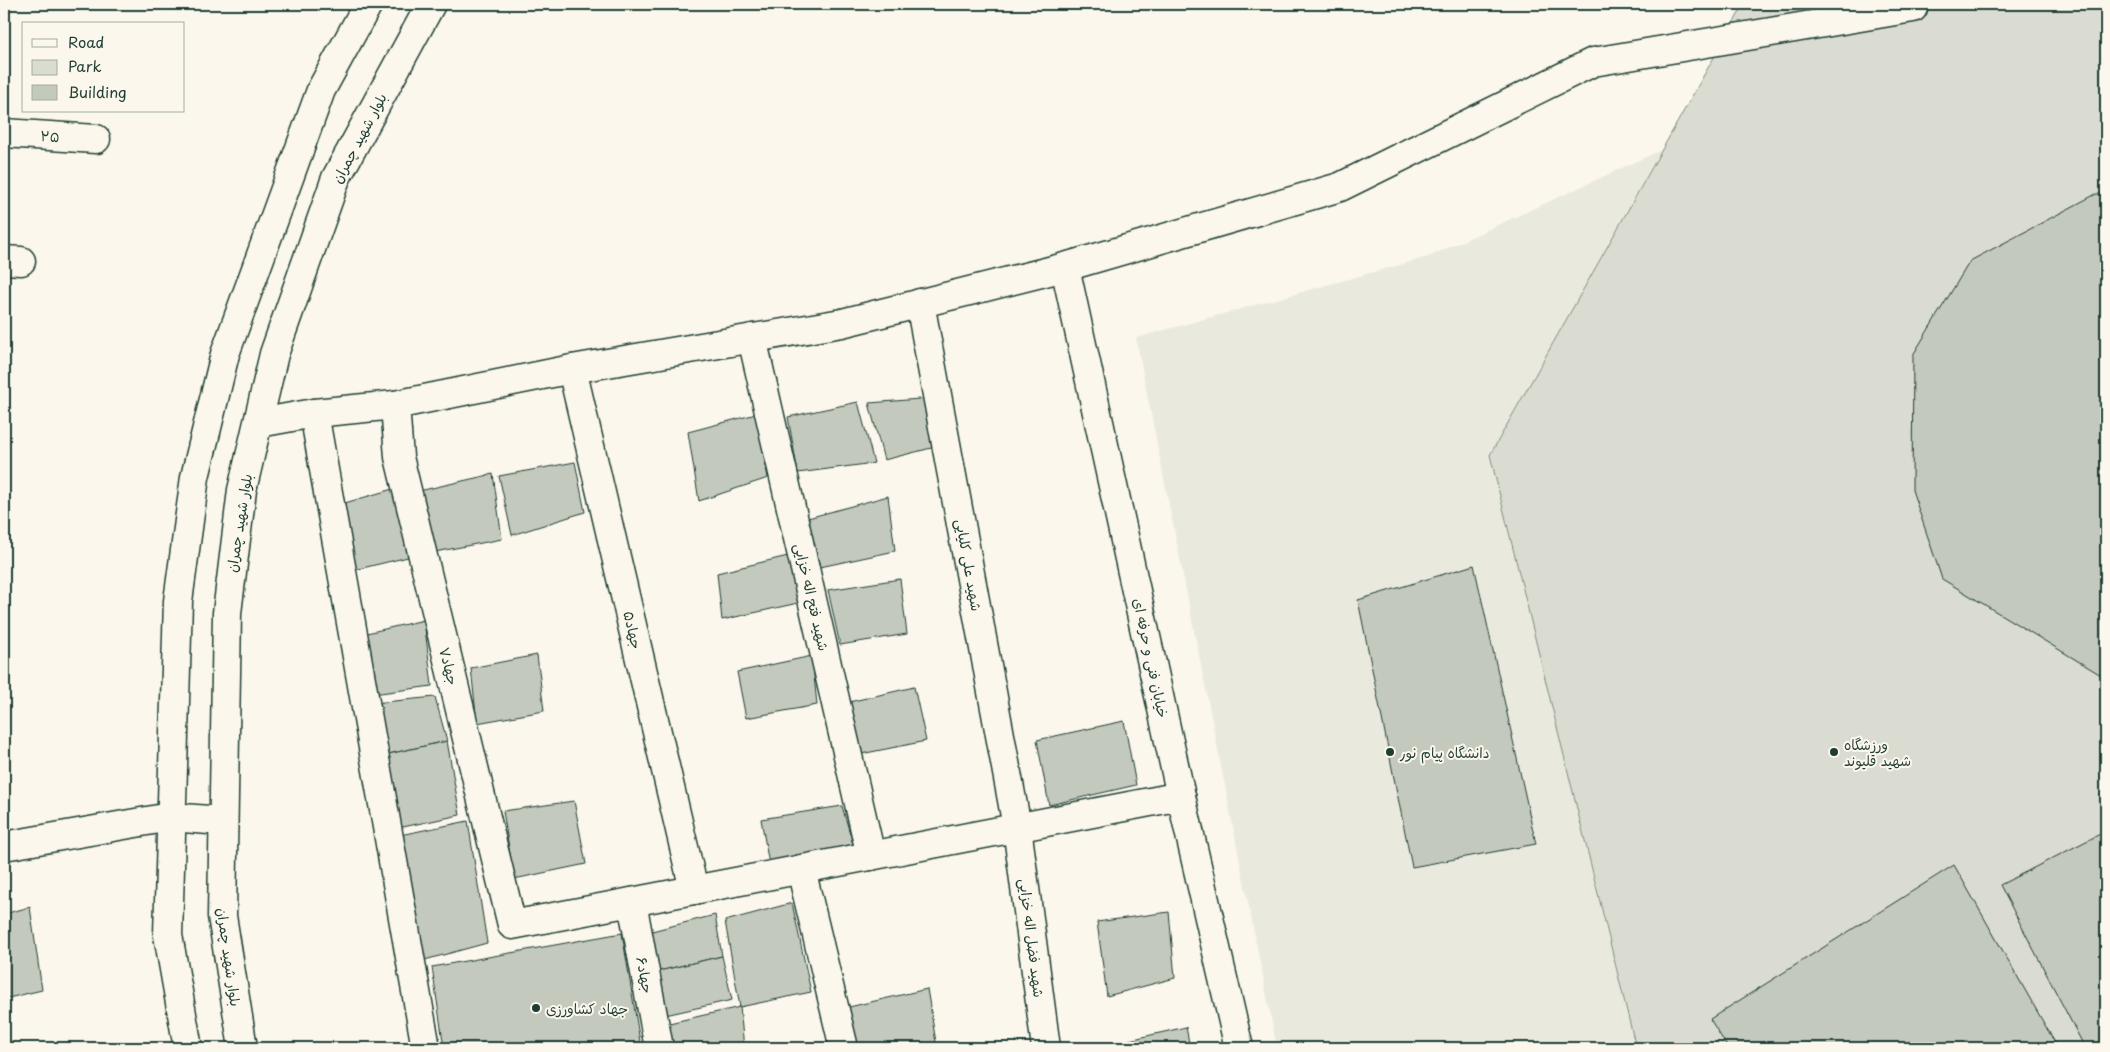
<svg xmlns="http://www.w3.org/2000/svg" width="2110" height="1052" font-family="'Playpen Sans','Playpen Sans Arabic',sans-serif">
  <rect width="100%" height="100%" fill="#fbf7ec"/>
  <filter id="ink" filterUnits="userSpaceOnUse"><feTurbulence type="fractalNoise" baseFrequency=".02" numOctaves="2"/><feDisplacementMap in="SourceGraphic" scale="10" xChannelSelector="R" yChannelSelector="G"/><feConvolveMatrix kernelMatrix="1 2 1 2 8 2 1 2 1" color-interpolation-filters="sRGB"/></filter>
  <g filter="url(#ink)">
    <path fill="#eae9de" d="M1661 150 1490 455 1636 1048H1277L1136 338 1428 257Z"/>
    <path fill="#dbdcd1" stroke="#7d8c82" d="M1744 4H2106V1048H1636L1490 455Z"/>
    <g fill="#c4c9be" stroke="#1f3d34">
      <path d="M2096 194H2106V678L1942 579 1912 490 1913 355 1970 261Z"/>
      <path d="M945 397 951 443 884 460 869 403Z"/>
      <path d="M858 402 874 463 798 473 788 417Z"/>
      <path d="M756 414 768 478 699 501 688 432Z"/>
      <path d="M575 462 585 512 512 535 499 476Z"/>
      <path d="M493 474 502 539 435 552 419 491Z"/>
      <path d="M396 488 408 557 350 571 338 505Z"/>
      <path d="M888 496 895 551 820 567 808 518Z"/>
      <path d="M792 555 798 603 722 620 717 573Z"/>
      <path d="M1474 565 1536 844 1412 867 1358 600Z"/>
      <path d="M900 579 907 634 840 645 828 590Z"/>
      <path d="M424 620 432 686 373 694 367 633Z"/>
      <path d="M537 655 544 711 477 723 471 668Z"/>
      <path d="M812 656 817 705 746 718 737 672Z"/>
      <path d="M914 687 926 741 856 755 849 702Z"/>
      <path d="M435 697 447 741 384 755 374 703Z"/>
      <path d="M1124 721 1136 785 1049 805 1037 740Z"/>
      <path d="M447 741 460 815 398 828 384 755Z"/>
      <path d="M574 801 586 864 514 879 503 811Z"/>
      <path d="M842 806 855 851 770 870 761 819Z"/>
      <path d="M468 821 487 943 421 961 400 835Z"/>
      <path d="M2106 831V1048H2085L2000 885Z"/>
      <path d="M1954 865 2058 1048H1728L1710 1019Z"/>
      <path d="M792 903 811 992 740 1007 725 921Z"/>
      <path d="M30 907 42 990 4 999V914Z"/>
      <path d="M1169 912 1175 978 1107 996 1097 922Z"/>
      <path d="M715 915 722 956 655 972 648 932Z"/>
      <path d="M622 933 641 1048H444L432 967Z"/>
      <path d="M722 956 732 1000 661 1016 655 972Z"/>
      <path d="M927 989 937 1048H859L849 1007Z"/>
      <path d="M740 1007 744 1048H659L656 1026Z"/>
      <path d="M1186 1027 1190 1048H1117L1116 1043Z"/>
    </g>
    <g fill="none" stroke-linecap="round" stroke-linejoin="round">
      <defs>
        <g id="minor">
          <path d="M4 133 96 139"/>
          <path d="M4 260 21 261"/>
          <path d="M1065 267 1181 796 1239 1048"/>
          <path d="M920 303 1017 827 1046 1048"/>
          <path d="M752 338 871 856"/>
          <path d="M572 369 694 890"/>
          <path d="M395 405 399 457 512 925 1181 796"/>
          <path d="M314 413 426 1048"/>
          <path d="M259 423 314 413 395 405 572 369 842 323 1065 267 1340 187 1593 62 1913 8"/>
          <path d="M4 846 170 817 222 821"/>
          <path d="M801 869 844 1048"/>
          <path d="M632 902 659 1048"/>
        </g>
        <g id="major">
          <path d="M188 1048 168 935 178 601 195 477 225 354 321 90 368 4"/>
          <path d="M243 1048 222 916 227 613 242 490 274 354 336 178 431 4"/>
        </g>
      </defs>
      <use href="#minor" stroke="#1f3d34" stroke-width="31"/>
      <use href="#major" stroke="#1f3d34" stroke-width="31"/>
      <use href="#minor" stroke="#fbf7ec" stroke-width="28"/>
      <use href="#major" stroke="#fbf7ec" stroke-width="28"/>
    </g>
  </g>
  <g fill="#1f3d34" stroke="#fbf7ec" stroke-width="2">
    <circle cx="1390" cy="752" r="5"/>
    <circle cx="1834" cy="752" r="5"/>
    <circle cx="536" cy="1008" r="5"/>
  </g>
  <g text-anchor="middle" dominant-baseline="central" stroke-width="4" stroke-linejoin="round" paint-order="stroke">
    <g font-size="14" fill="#1f3d34" stroke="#fbf7ec">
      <text transform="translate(50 136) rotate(4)">۲۵</text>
      <text transform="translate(359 138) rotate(-62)">بلوار شهید چمران</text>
      <text transform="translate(239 523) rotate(-81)">بلوار شهید چمران</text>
      <text transform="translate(969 565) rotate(80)">شهید علی کلیایی</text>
      <text transform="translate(812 597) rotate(77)">شهید فتح اله خزایی</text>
      <text transform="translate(633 630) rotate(77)">جهاد۵</text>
      <text transform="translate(1151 658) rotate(78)">خیابان فنی و حرفه ای</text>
      <text transform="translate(449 666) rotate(76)">جهاد۷</text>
      <text transform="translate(1032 938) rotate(83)">شهید فضل اله خزایی</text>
      <text transform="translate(229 957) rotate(82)">بلوار شهید چمران</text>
      <text transform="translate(645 975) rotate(80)">جهاد۶</text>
    </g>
    <g font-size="14" fill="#1f3d34" stroke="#fbf7ec" text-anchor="start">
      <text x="1844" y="744">ورزشگاه<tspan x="1844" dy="16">شهید قلیوند</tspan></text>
      <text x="1400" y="752">دانشگاه پیام نور</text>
      <text x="546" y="1008">جهاد کشاورزی</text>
    </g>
  </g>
  <rect width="2110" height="1052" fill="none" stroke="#fbf7ec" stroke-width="20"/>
  <rect x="10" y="10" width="2090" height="1032" fill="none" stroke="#1f3d34" stroke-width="2" filter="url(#ink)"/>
  <rect x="22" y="22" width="162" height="90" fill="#fbf7ec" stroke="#a3ada2"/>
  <rect x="32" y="39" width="25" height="8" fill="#fbf7ec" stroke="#a3ada2"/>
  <text x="68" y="48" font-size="15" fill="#1f3d34">Road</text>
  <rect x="32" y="60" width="25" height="15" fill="#dbdcd1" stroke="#a3ada2"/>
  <text x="68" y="72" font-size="15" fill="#1f3d34">Park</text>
  <rect x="32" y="85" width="25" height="15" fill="#c4c9be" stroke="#a3ada2"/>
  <text x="68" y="98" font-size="15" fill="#1f3d34">Building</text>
</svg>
